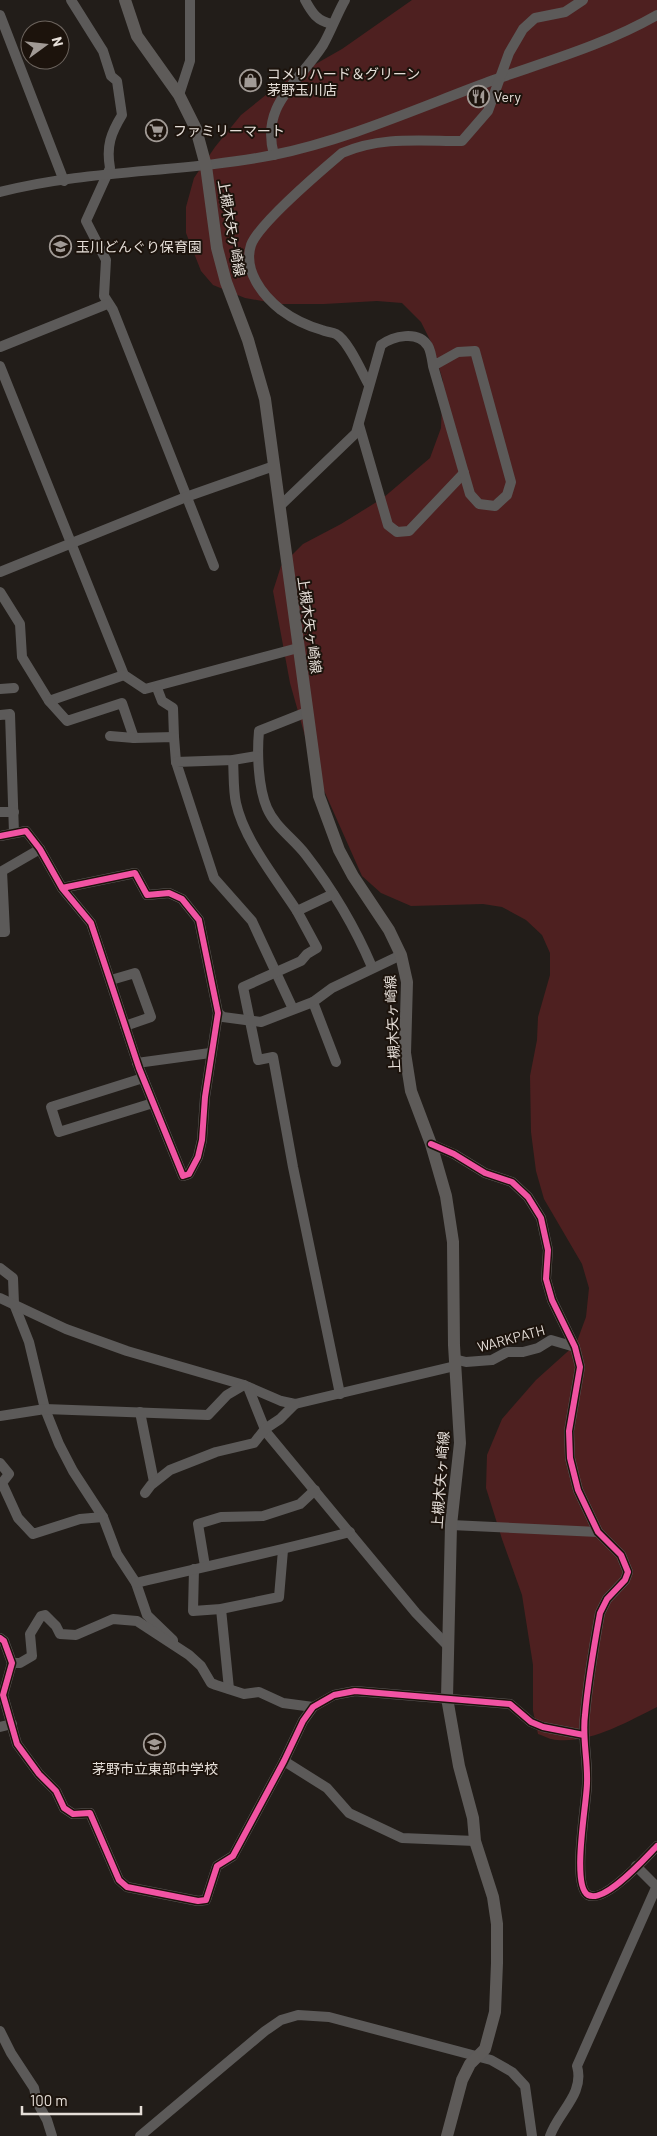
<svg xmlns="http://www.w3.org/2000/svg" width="657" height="2136" font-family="Barlow,'Noto Sans JP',sans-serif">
  <rect width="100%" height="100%" fill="#221d19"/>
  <path fill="#4e2020" d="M412 0H657V1707C627 1722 591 1743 557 1740 551 1740 544 1736 538 1734L533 1711V1665L522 1595 502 1539 486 1488 487 1455 502 1419 536 1380 576 1344 586 1317 589 1288 582 1264 544 1199 536 1171 531 1132 530 1076 537 1040 538 1017 550 975V953L542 935 526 920 502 907 483 904 411 906 381 893 362 876 314 768 290 683 273 591 281 566 303 544 341 524 383 498 430 458 441 428 443 381 432 344 421 322 402 303 377 301 324 304H279L245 298 213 285 201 271 186 233V207L194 178 215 147 241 115 277 86 342 49Z"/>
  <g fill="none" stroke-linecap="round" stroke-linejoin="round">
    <g stroke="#5c5a59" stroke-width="10">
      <path d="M71 0 103 51 111 76 117 81 122 115C111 133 106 146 110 168L86 221 106 260 104 296 113 310 214 566"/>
      <path d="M305 0C312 13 317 21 332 24"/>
      <path d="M0 15 64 181"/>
      <path d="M179 95 190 61V0"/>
      <path d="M274 155C260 104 298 84 323 45 331 31 337 14 345 0"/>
      <path d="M0 192C89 169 183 173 273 155 347 140 418 108 488 82 544 62 605 45 657 15"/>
      <path d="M0 347 107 304"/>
      <path d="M0 366 124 675 145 689 298 648"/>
      <path d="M369 385C362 373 348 340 336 334 332 332 326 332 322 330 308 326 293 319 281 310 262 295 243 270 251 245 259 223 322 170 342 153 381 136 421 141 462 141L488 111 509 53 523 29 535 18 565 12 583 0"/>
      <path d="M359 425 388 525 397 532 409 531 464 473"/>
      <path d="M280 506 356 433 381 345C393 336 418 330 428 346 431 351 432 360 433 366L470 494 479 504 495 506 507 495 511 482 475 351 458 352 433 366"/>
      <path d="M0 572 186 497 274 466"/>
      <path d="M0 592 20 624 22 657 49 701 124 675"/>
      <path d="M157 688 162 701 173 708 174 737"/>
      <path d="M0 689 14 688"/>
      <path d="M49 701 67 721 122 703 134 738 174 737 176 762"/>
      <path d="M307 712 259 731C257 753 258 787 267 808 275 827 294 839 306 855 333 890 355 927 372 967"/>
      <path d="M0 715 10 714 14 833"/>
      <path d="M110 736 134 738"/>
      <path d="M257 756 233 760 176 762 214 878 252 921 293 1009"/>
      <path d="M233 760C234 774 233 789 236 803 244 840 277 880 297 911L333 894"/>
      <path d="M0 812H14"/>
      <path d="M0 836 26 831 40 849 62 888 91 923 139 1068 183 1176 189 1174 198 1157 202 1140 205 1097 218 1013 199 920 182 899 169 893 147 895 135 873 62 888"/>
      <path d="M297 911 317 948 307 954 301 961 243 987 258 1060 273 1057 293 1167 340 1394"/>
      <path d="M0 932H5L2 871 40 849"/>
      <path d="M111 980 135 973 151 1017 125 1026"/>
      <path d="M313 1002 336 1062"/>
      <path d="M218 1013 223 1017 261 1022 313 1002 332 988 401 955"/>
      <path d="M137 1063 210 1053"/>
      <path d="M143 1078 51 1107 59 1132 153 1103"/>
      <path d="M431 1144 454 1154 485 1173 512 1182 528 1197 541 1218 548 1250 546 1279 552 1300 575 1347 580 1367 569 1431 570 1458 578 1490 598 1532 621 1555 628 1572 625 1580 607 1599 600 1613C594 1646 588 1680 585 1715 582 1737 588 1760 587 1783 587 1802 571 1885 588 1895 605 1904 646 1857 657 1846"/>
      <path d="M0 1268 13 1278 14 1304 29 1342 45 1409 59 1444 73 1471 103 1517 117 1554 136 1583 147 1615 173 1640V1644"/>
      <path d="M0 1298 66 1329 127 1351 244 1385 281 1401 295 1404 455 1366"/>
      <path d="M454 1359 466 1362 492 1360 507 1352H523L538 1348 551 1340 575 1347"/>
      <path d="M248 1387 266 1432 416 1613 447 1645"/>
      <path d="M140 1412 154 1482"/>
      <path d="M0 1416 45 1409 208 1415 227 1395 244 1385"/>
      <path d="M0 1463 9 1474 2 1483 18 1518 33 1534 80 1519 103 1517"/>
      <path d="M145 1493 151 1485 170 1470 216 1452 254 1443 265 1429 280 1419 295 1404"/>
      <path d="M451 1525 598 1532"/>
      <path d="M205 1566 198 1524 221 1517 263 1516 300 1504 315 1490"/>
      <path d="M194 1569 193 1611 221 1609 279 1597 283 1550"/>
      <path d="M136 1583C207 1566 279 1551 350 1532"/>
      <path d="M221 1609 229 1689"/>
      <path d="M0 1638 4 1641 12 1663 3 1695 17 1744 39 1774 56 1791 64 1808 73 1814 90 1813 119 1880 127 1887 198 1901 206 1900 217 1866 233 1856 284 1761 303 1721 313 1707 334 1695 355 1691 510 1704 531 1722 543 1727 584 1735"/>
      <path d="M12 1663H20L32 1656 30 1634 41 1616 45 1615 56 1626 60 1634 76 1635 113 1619 137 1621 189 1655 201 1666 211 1683 216 1685 244 1694 259 1692 283 1703 313 1707"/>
      <path d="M0 1727 12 1724"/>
      <path d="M284 1761 327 1788 349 1813 402 1838 475 1841"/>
      <path d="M0 2031 11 2053 34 2088 37 2102 47 2120 52 2136"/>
      <path d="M140 2136 265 2031 281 2020 298 2015 329 2017 491 2060 512 2072 525 2086 532 2136"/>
      <path d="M550 2136C558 2112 585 2094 577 2066L655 1890 656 1886 636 1866"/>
    </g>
    <path stroke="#5e5b59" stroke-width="12" d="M125 0 137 36 179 95 196 129 206 166 217 248 226 282 248 340 265 399 319 796 339 850 353 876 389 930 401 955 407 982 405 1053 411 1091 431 1144 446 1196 453 1242 454 1345 460 1443 451 1525 447 1698 459 1766 473 1818 475 1841 493 1897 497 1924V1963L495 2012 485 2049 470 2064 462 2080 447 2136"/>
    <defs>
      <g id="cycleway">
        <path d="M0 836 26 831 40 849 62 888 91 923 139 1068 183 1176 189 1174 198 1157 202 1140 205 1097 218 1013 199 920 182 899 169 893 147 895 135 873 62 888"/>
        <path d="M431 1144 454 1154 485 1173 512 1182 528 1197 541 1218 548 1250 546 1279 552 1300 575 1347 580 1367 569 1431 570 1458 578 1490 598 1532 621 1555 628 1572 625 1580 607 1599 600 1613C594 1646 588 1680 585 1715 582 1737 588 1760 587 1783 587 1802 571 1885 588 1895 605 1904 646 1857 657 1846"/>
        <path d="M0 1638 4 1641 12 1663 3 1695 17 1744 39 1774 56 1791 64 1808 73 1814 90 1813 119 1880 127 1887 198 1901 206 1900 217 1866 233 1856 284 1761 303 1721 313 1707 334 1695 355 1691 510 1704 531 1722 543 1727 584 1735"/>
      </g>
    </defs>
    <use href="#cycleway" stroke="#1c130c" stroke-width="9"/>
    <use href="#cycleway" stroke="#f153a3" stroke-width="6"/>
  </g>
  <defs>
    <symbol id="shop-ring" viewBox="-11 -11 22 22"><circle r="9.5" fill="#1c130c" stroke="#a19a95" stroke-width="1.5"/><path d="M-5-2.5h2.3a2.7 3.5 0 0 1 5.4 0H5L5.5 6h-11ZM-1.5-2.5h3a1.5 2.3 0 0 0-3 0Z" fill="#a19a95"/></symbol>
    <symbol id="restaurant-ring" viewBox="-11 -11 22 22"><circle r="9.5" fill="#1c130c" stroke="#a19a95" stroke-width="1.5"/><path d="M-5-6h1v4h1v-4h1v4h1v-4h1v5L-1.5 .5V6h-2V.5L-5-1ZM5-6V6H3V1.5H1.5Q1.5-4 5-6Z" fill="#a19a95"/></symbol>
    <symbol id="supermarket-ring" viewBox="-11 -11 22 22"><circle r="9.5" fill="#1c130c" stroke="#a19a95" stroke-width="1.5"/><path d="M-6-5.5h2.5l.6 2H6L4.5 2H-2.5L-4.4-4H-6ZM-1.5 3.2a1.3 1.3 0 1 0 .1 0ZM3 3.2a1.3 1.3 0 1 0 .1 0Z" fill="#a19a95"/></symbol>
    <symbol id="school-ring" viewBox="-11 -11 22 22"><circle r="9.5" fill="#1c130c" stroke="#a19a95" stroke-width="1.5"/><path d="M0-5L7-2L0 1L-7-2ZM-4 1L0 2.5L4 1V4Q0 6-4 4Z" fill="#a19a95"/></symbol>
  </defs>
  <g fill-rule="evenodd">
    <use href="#shop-ring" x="238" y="68" width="25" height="25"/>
    <use href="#restaurant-ring" x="466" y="84" width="25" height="25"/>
    <use href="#supermarket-ring" x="144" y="118" width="25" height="25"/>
    <use href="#school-ring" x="48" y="234" width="25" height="25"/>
    <use href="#school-ring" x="142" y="1732" width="25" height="25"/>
  </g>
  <g text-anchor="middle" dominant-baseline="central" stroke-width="4" stroke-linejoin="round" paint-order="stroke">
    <g font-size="14" fill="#e5ded8" stroke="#1c130c" text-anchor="start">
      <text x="267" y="73">コメリハード＆グリーン<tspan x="267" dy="16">茅野玉川店</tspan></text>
      <text x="494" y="96">Very</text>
      <text x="173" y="130">ファミリーマート</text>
      <text x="76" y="246">玉川どんぐり保育園</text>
      <text x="155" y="1768" text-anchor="middle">茅野市立東部中学校</text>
    </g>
    <g font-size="14" fill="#e5ded8" stroke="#1c130c">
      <text transform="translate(232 228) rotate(80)">上槻木矢ヶ崎線</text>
      <text transform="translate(310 625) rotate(82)">上槻木矢ヶ崎線</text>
      <text transform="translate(392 1024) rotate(-93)">上槻木矢ヶ崎線</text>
      <text transform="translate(511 1338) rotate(-15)">WARKPATH</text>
      <text transform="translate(440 1480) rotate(-86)">上槻木矢ヶ崎線</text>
    </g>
  </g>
  <g transform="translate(45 45) rotate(75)"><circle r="24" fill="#1c130c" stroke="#6c645e"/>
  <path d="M0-4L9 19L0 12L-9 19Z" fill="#a19a95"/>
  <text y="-8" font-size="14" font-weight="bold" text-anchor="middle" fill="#e5ded8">N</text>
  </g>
  <path d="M22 2106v8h119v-8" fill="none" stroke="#e5ded8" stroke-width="2.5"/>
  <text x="30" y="2106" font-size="15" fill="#e5ded8" stroke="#1c130c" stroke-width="4" paint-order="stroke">100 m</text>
</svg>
